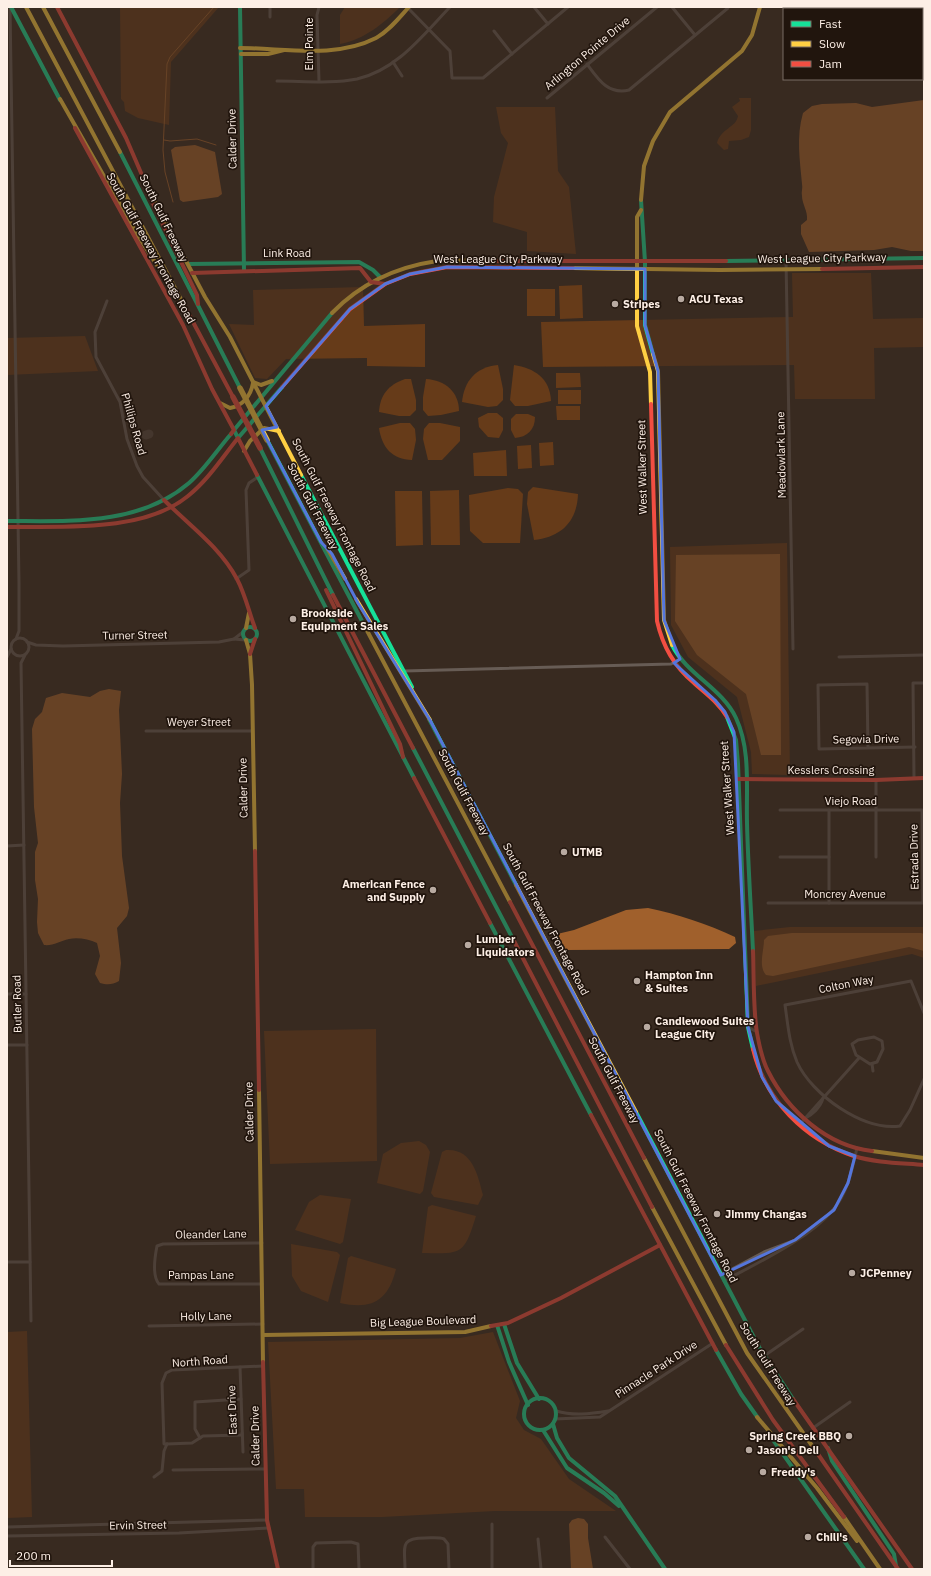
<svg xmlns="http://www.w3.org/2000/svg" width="931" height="1576" font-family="'IBM Plex Sans',sans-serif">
  <rect width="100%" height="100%" fill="#382a20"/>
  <g fill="#663b19">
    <path d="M120 7H219L171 62 169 125 138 118 125 111 124 102 121 99Z"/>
    <path d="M345 7H400C383 24 365 39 340 44V15Z"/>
    <path d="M739 98H751V130L749 137 741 140 729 141 728 149 724 150 717 143C721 128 736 128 738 116L732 107 740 101Z"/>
    <path d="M496 107H555L558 171 569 187 576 254 527 251V232L493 222 494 197 508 143 501 133Z"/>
    <path d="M792 273H871L873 319 924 318V347L874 348 875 399H795L794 365 543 367 541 322 793 317Z"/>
    <path d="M582 285 583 318 560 319 559 286Z"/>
    <path d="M363 287 364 326 425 324V367L367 366V358L286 359 267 379 255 378 229 324 254 325 253 290Z"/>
    <rect x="527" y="289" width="28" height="27"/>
    <path d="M85 336 98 371 7 375V338Z"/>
    <path d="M498 365 503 389V400L497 406 488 407 462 402C464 381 476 367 498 365Z"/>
    <path d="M514 365C534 368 550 378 551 401L528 406H515L510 400Z"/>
    <path d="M556 373H580L581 387 556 388Z"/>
    <path d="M405 379H411L416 400V410L410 416H399L379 412C380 395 388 385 405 379Z"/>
    <path d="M426 379C445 380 459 392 459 411L441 415 428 416 423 410V397Z"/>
    <rect x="558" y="390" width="23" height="14"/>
    <path d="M556 406H580V420H557Z"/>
    <path d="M488 413H497L503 418V430L499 438 488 437 479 427 478 418Z"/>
    <path d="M516 414H528L535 417C535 430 527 437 515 438L511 430V419Z"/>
    <path d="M400 423H410L415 429 416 440 412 460C392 459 382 448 379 428Z"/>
    <path d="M429 423H440L460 427V441L442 460H428L423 439 424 429Z"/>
    <path d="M553 442 554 465 540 466 539 443Z"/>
    <path d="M531 445 532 468 518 469 517 446Z"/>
    <path d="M506 450 507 476H474L473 453Z"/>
    <path d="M533 487 578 494C577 522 561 537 534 540L527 504 528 492Z"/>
    <path d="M508 488 518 489 523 494 520 543H483L470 531 469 495Z"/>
    <path d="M459 490 460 545H431L430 491Z"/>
    <path d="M395 491H422L423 545 396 546Z"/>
    <path d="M787 543 790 775 752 774 751 752 737 697 688 657 671 625 670 547Z"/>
    <path d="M790 927H924V958L912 954 756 986 754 931Z"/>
    <path d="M376 1029 377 1161 270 1164 264 1031Z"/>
    <path d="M419 1141 426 1145 430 1152 423 1191 420 1194 377 1183 383 1154 401 1143Z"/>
    <path d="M446 1150C472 1148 478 1175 483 1195L478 1205 434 1197 431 1193 442 1152Z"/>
    <path d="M320 1195 351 1199 343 1242 340 1244 295 1230 309 1202Z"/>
    <path d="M432 1205 476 1216C464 1255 462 1254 422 1253L428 1207Z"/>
    <path d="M291 1244 337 1252 340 1255 328 1302 301 1291 292 1276Z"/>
    <path d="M351 1256 396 1269C388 1301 372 1310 340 1303L348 1258Z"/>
    <path d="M27 1331 32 1517 7 1518V1332Z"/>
    <path d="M493 1332 520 1401 516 1418 524 1430 541 1439 569 1479 616 1511H495L382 1517H305L304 1489H276L268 1342 460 1338Z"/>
  </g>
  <g fill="#a0602c">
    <path d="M924 100V251H911L892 247 874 250 809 252 801 234V225L807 220C808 211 802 204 802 196 801 192 803 188 802 184 800 160 796 137 803 113L812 106 822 104 856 103 872 107Z"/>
    <path d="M195 145 215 152 222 194 218 197 183 202 180 200 171 150 175 147Z"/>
    <path d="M780 554 781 755H761L746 694 697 655 675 621 676 555Z"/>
    <path d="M109 689 121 691 119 710 122 774 120 803 122 856 129 908 127 916 117 928 121 963 119 981C112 985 107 985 100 983L95 974 100 956 97 943C89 939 77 937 69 939 60 941 53 946 44 945L38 933 37 922 38 899 35 880V852L38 843 34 807 32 729 35 719 42 712 46 698 62 693 90 697 100 691Z"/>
    <path d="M648 908C678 914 707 924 735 937L736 943 729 949 566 950 558 944 553 935 574 930 626 910Z"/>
    <path d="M792 933H921L924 934V951L909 947 773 976 766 975C758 966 764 951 764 940L768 936Z"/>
    <path d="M578 1518 584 1519 588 1524V1538L593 1569H571L569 1524 572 1520Z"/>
  </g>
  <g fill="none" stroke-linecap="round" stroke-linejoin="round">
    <g stroke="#a0602c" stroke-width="1">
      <path d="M164 140 170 141 197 139 216 145"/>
      <path d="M173 202 165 172 163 150 167 64 170 57 214 7"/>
    </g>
    <path stroke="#52463c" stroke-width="9" d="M146 435 149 434"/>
    <g stroke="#675c55" stroke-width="3">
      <path d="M10 7 19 583V631L16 639"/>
      <path d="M407 7 450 51 452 78H483L568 7"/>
      <path d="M534 7 548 24"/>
      <path d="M672 7 695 35"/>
      <path d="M270 17V7"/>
      <path d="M494 31 512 54"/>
      <path d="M393 62 402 76"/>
      <path d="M587 64C598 79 608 95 629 90L728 8"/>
      <path d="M277 81C303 81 332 84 357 79 397 70 423 35 450 7"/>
      <path d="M319 81 317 15 319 7"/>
      <path d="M547 98 657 7"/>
      <path d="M786 260 793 649"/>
      <path d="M107 301 95 332 96 357 120 402 127 439 137 466 143 477 164 500"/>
      <path d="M236 579 249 570 246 490 249 483 258 477"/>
      <circle cx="20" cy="647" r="9"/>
      <path d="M234 639 245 640"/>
      <path d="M27 642 36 645 63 646 219 642 234 639 243 632"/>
      <path d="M25 655 21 663 31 1321"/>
      <path d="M7 657 11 649"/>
      <path d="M839 657 924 655"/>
      <path d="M404 671 671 664 680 659"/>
      <path d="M146 731H252"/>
      <path d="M868 748 867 684 818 685 819 749 915 747"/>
      <path d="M914 777 913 683H924"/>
      <path d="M876 780V857"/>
      <path d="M829 810V903"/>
      <path d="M7 846 24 845"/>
      <path d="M780 857H829"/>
      <path d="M768 903H923L922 810H780"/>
      <path d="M7 994H26"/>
      <path d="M924 1013 911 981 785 1005C788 1025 789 1043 797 1062 812 1095 863 1131 900 1126L910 1110 924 1079"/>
      <path d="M748 1027 757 1032"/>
      <path d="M874 1037 882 1041 883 1049 877 1062 870 1064 856 1055 852 1044 858 1040Z"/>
      <path d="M7 1045H27"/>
      <path d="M872 1064 873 1071"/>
      <path d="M804 1119C812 1115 821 1107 823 1098"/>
      <path d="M800 1124 859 1058"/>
      <path d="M262 1243 163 1244 157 1246C155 1256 152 1276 159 1284H262"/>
      <path d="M7 1262H30"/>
      <path d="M721 1275 764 1252 793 1241"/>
      <path d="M724 1281C757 1263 809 1239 833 1210 848 1193 852 1169 857 1148"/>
      <path d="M149 1326 263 1324"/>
      <path d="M764 1356 803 1329"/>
      <path d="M240 1367 243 1452"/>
      <path d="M556 1411C573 1416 590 1414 608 1411"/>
      <path d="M555 1419 600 1417 713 1343"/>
      <path d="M813 1428 850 1402"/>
      <path d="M200 1438 195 1429V1402L241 1399"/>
      <path d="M167 1444H164L162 1383 166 1373 172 1370 263 1366"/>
      <path d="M167 1444 192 1443 203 1436 242 1435V1433"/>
      <path d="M173 1470 265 1469"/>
      <path d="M154 1477 162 1471 164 1451 167 1444"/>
      <path d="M492 1524V1569"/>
      <path d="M7 1527 267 1520"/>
      <path d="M7 1536 179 1533 269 1528"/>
      <path d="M605 1537 630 1569"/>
      <path d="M538 1539 541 1569"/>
      <path d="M313 1569V1547L316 1543 351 1542 358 1544 359 1569"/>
      <path d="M405 1569C405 1547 399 1538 425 1538 432 1538 439 1537 444 1539L448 1544 449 1569"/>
    </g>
    <g stroke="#16e098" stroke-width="4">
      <path d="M11 7 60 100"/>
      <path d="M240 7 244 270"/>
      <path d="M120 152 240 388"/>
      <path d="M641 200 645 262V325L653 354"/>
      <path d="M726 261 924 258"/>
      <path d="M188 264 359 262 373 270 380 277"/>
      <path d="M282 387 238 438 234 430 332 313"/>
      <path d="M267 440 363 623"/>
      <path d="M260 448 333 595"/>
      <path d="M257 475 414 778"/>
      <path d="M301 475 412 687"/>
      <path d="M7 521C69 521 139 526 189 483 205 469 217 450 231 434"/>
      <circle cx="250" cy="634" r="7"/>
      <path d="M672 645C687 675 722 688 736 718 751 750 746 789 747 823 748 865 751 908 753 951"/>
      <path d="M727 717 736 740 738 764 748 1027 753 1049"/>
      <path d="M429 719 516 885"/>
      <path d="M413 748 514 941"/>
      <path d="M490 923 591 1115"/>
      <path d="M636 1112 759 1347 793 1399"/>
      <path d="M504 1324 517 1363 539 1399"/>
      <path d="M497 1325 509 1362 528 1405"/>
      <path d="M716 1350 741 1394 758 1418"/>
      <circle cx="540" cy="1414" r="16"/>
      <path d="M553 1424 557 1438 569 1458 615 1496 665 1569"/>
      <path d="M543 1430 567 1468 604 1493 619 1506"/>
      <path d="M771 1437 864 1569"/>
      <path d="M828 1448 832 1461 894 1554 896 1566"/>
    </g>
    <g stroke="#ffcf43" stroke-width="4">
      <path d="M26 7 185 307"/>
      <path d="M43 7 120 152"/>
      <path d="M240 48C284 48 335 59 376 38 389 31 399 18 409 7"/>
      <path d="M241 54H268L284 50"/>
      <path d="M60 99 138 236 174 291"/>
      <path d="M641 200 644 166 653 141 670 112 742 51 752 35 760 7"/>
      <path d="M155 202 205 297 230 337 301 475"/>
      <path d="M641 210 637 217V326L650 372 651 404"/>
      <path d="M573 268 720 270 822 269"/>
      <path d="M332 313C361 283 396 267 437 261 453 259 472 261 489 261"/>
      <path d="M653 354 658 371 664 620 672 645"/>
      <path d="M253 382 261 385 272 381"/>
      <path d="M220 403 230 408C243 406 251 395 253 383"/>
      <path d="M244 451 250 441 264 428 279 431"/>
      <path d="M327 548 345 579"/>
      <path d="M356 599 430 720"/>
      <path d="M363 623 510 902"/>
      <path d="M246 628 249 613"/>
      <path d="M246 640 250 654 252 685 255 851"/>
      <path d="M516 885 636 1112"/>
      <path d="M259 1090 263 1362"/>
      <path d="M872 1151 924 1158"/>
      <path d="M644 1158 747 1353 813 1447"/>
      <path d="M652 1207 726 1345"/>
      <path d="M263 1335 465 1332 491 1326"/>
      <path d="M757 1417 817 1488 857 1541"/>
      <path d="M844 1517 880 1569"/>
    </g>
    <g stroke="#f24e42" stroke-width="4">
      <path d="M57 7 126 138 148 189"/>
      <path d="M75 128 183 325 212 389 234 430 231 434"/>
      <path d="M147 187 148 193 197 295 198 304"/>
      <path d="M489 261H726"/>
      <path d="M822 269 924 267"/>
      <path d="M192 273 360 268 371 282 385 284"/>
      <path d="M185 307 233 397"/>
      <path d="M282 387 350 309 385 284 410 274 447 267 573 268"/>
      <path d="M651 404 657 621C663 647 674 666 694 683 706 694 719 703 727 717"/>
      <path d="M164 500C189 525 220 547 237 579 245 594 249 612 255 628"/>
      <path d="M7 527C62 526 143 533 188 496 208 480 222 458 238 438L257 475"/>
      <path d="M326 590 400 744 403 757"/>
      <path d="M333 595 413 748"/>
      <path d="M250 654 255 639"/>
      <path d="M414 778 490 923"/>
      <path d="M738 779 876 780 924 778"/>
      <path d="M255 851 259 1090"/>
      <path d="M510 902 644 1158"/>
      <path d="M514 941 652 1207"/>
      <path d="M753 951C754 975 753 1009 757 1033 759 1044 762 1060 768 1071 788 1111 827 1146 872 1151"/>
      <path d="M753 1049C765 1100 805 1140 854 1156 876 1163 901 1163 924 1165"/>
      <path d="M591 1115 716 1350"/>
      <path d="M491 1326 508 1323 561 1298 660 1245"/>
      <path d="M726 1345 773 1420 844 1517"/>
      <path d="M263 1362 267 1520 278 1569"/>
      <path d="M793 1399 912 1569"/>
      <path d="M813 1447 898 1569"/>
    </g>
    <path stroke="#ffcf43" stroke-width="5.5" d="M240 388 267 440"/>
    <path stroke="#f24e42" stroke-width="5.5" d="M233 397 260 448"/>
  </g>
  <path d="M0 0H931V1576H0ZM447 267 645 269V325L658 371 664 620 680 659 674 663 715 700 725 712 734 732 748 1027 762 1077 776 1101 829 1146 855 1156 848 1183 834 1210 795 1240 721 1275 430 720 358 603 332 554 321 542 262 430 277 427 266 406 350 309 385 284 410 274Z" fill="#382a20" fill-opacity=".55" fill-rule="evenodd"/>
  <path fill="none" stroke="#5576dc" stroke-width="3" stroke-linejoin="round" d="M447 267 645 269V325L658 371 664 620 680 659 674 663 715 700 725 712 734 732 748 1027 762 1077 776 1101 829 1146 855 1156 848 1183 834 1210 795 1240 721 1275 430 720 358 603 332 554 321 542 262 430 277 427 266 406 350 309 385 284 410 274Z"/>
  <g fill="#b8aaa1" stroke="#21150d" stroke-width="1.5">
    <circle cx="681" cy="299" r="4"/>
    <circle cx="615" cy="304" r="4"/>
    <circle cx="293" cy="619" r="4"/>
    <circle cx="564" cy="852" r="4"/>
    <circle cx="433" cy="890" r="4"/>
    <circle cx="468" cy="945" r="4"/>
    <circle cx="637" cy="981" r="4"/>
    <circle cx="647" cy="1027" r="4"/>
    <circle cx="717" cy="1214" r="4"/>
    <circle cx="852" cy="1273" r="4"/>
    <circle cx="849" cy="1436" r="4"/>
    <circle cx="749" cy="1450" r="4"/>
    <circle cx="763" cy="1472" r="4"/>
    <circle cx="808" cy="1537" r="4"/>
  </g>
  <g text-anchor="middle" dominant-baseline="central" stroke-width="3.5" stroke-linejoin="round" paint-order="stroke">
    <g font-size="11" fill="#fdefe6" stroke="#21150d">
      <text transform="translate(309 44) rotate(-90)">Elm Pointe</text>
      <text transform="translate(587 53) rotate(-40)">Arlington Pointe Drive</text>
      <text transform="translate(232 139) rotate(-91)">Calder Drive</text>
      <text transform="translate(164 218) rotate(64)">South Gulf Freeway</text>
      <text transform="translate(151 248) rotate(61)">South Gulf Freeway Frontage Road</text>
      <text x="287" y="253">Link Road</text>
      <text transform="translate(822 258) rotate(-1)">West League City Parkway</text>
      <text x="498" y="259">West League City Parkway</text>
      <text transform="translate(134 424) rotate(74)">Phillips Road</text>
      <text transform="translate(781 455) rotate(-91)">Meadowlark Lane</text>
      <text transform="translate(642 467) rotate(-91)">West Walker Street</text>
      <text transform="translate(313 506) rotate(62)">South Gulf Freeway</text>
      <text transform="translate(334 515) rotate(63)">South Gulf Freeway Frontage Road</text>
      <text transform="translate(135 635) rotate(-1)">Turner Street</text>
      <text x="199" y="722">Weyer Street</text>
      <text transform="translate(866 739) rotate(-1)">Segovia Drive</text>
      <text x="831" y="770">Kesslers Crossing</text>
      <text transform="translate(243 788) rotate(-91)">Calder Drive</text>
      <text transform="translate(727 788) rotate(-94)">West Walker Street</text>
      <text transform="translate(464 792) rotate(62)">South Gulf Freeway</text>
      <text x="851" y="801">Viejo Road</text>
      <text transform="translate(914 857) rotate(-91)">Estrada Drive</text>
      <text x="845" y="894">Moncrey Avenue</text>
      <text transform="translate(546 919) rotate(62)">South Gulf Freeway Frontage Road</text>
      <text transform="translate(846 984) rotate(-11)">Colton Way</text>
      <text transform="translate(17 1004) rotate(-91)">Butler Road</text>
      <text transform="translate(614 1080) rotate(62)">South Gulf Freeway</text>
      <text transform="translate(249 1112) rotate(-91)">Calder Drive</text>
      <text transform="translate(696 1206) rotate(63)">South Gulf Freeway Frontage Road</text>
      <text transform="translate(211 1234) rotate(-1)">Oleander Lane</text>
      <text x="201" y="1275">Pampas Lane</text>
      <text transform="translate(206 1316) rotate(-1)">Holly Lane</text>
      <text transform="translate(423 1321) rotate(-2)">Big League Boulevard</text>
      <text transform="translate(200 1361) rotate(-4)">North Road</text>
      <text transform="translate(768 1364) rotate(58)">South Gulf Freeway</text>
      <text transform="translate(656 1369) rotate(-33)">Pinnacle Park Drive</text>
      <text transform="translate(232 1410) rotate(-92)">East Drive</text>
      <text transform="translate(255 1436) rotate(-91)">Calder Drive</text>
      <text transform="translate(138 1525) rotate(-1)">Ervin Street</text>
    </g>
    <g font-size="11" font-weight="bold" fill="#fdefe6" stroke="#21150d" text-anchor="start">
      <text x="689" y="299">ACU Texas</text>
      <text x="623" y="304">Stripes</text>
      <text x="301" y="613">Brookside<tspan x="301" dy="13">Equipment Sales</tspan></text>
      <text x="572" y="852">UTMB</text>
      <text x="425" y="884" text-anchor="end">American Fence<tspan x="425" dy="13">and Supply</tspan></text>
      <text x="476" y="939">Lumber<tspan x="476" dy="13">Liquidators</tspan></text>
      <text x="645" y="975">Hampton Inn<tspan x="645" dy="13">&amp; Suites</tspan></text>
      <text x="655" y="1021">Candlewood Suites<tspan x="655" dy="13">League City</tspan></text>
      <text x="725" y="1214">Jimmy Changas</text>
      <text x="860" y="1273">JCPenney</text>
      <text x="841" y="1436" text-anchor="end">Spring Creek BBQ</text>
      <text x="757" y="1450">Jason's Deli</text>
      <text x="771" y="1472">Freddy's</text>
      <text x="816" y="1537">Chili's</text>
    </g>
  </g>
  <rect width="931" height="1576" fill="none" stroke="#fdefe6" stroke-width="16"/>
  <rect x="783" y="8" width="140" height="72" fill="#21150d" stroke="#796c64"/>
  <rect x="791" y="21" width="20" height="6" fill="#16e098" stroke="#796c64"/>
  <text x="819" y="28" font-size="12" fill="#fdefe6">Fast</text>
  <rect x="791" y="41" width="20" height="6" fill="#ffcf43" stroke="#796c64"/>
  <text x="819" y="48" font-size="12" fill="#fdefe6">Slow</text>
  <rect x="791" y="61" width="20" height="6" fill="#f24e42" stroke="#796c64"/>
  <text x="819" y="68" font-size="12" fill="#fdefe6">Jam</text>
  <path d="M10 1560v6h102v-6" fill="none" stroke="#fdefe6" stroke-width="2"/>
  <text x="16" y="1560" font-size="12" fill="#fdefe6" stroke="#21150d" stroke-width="3" paint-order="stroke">200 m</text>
</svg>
